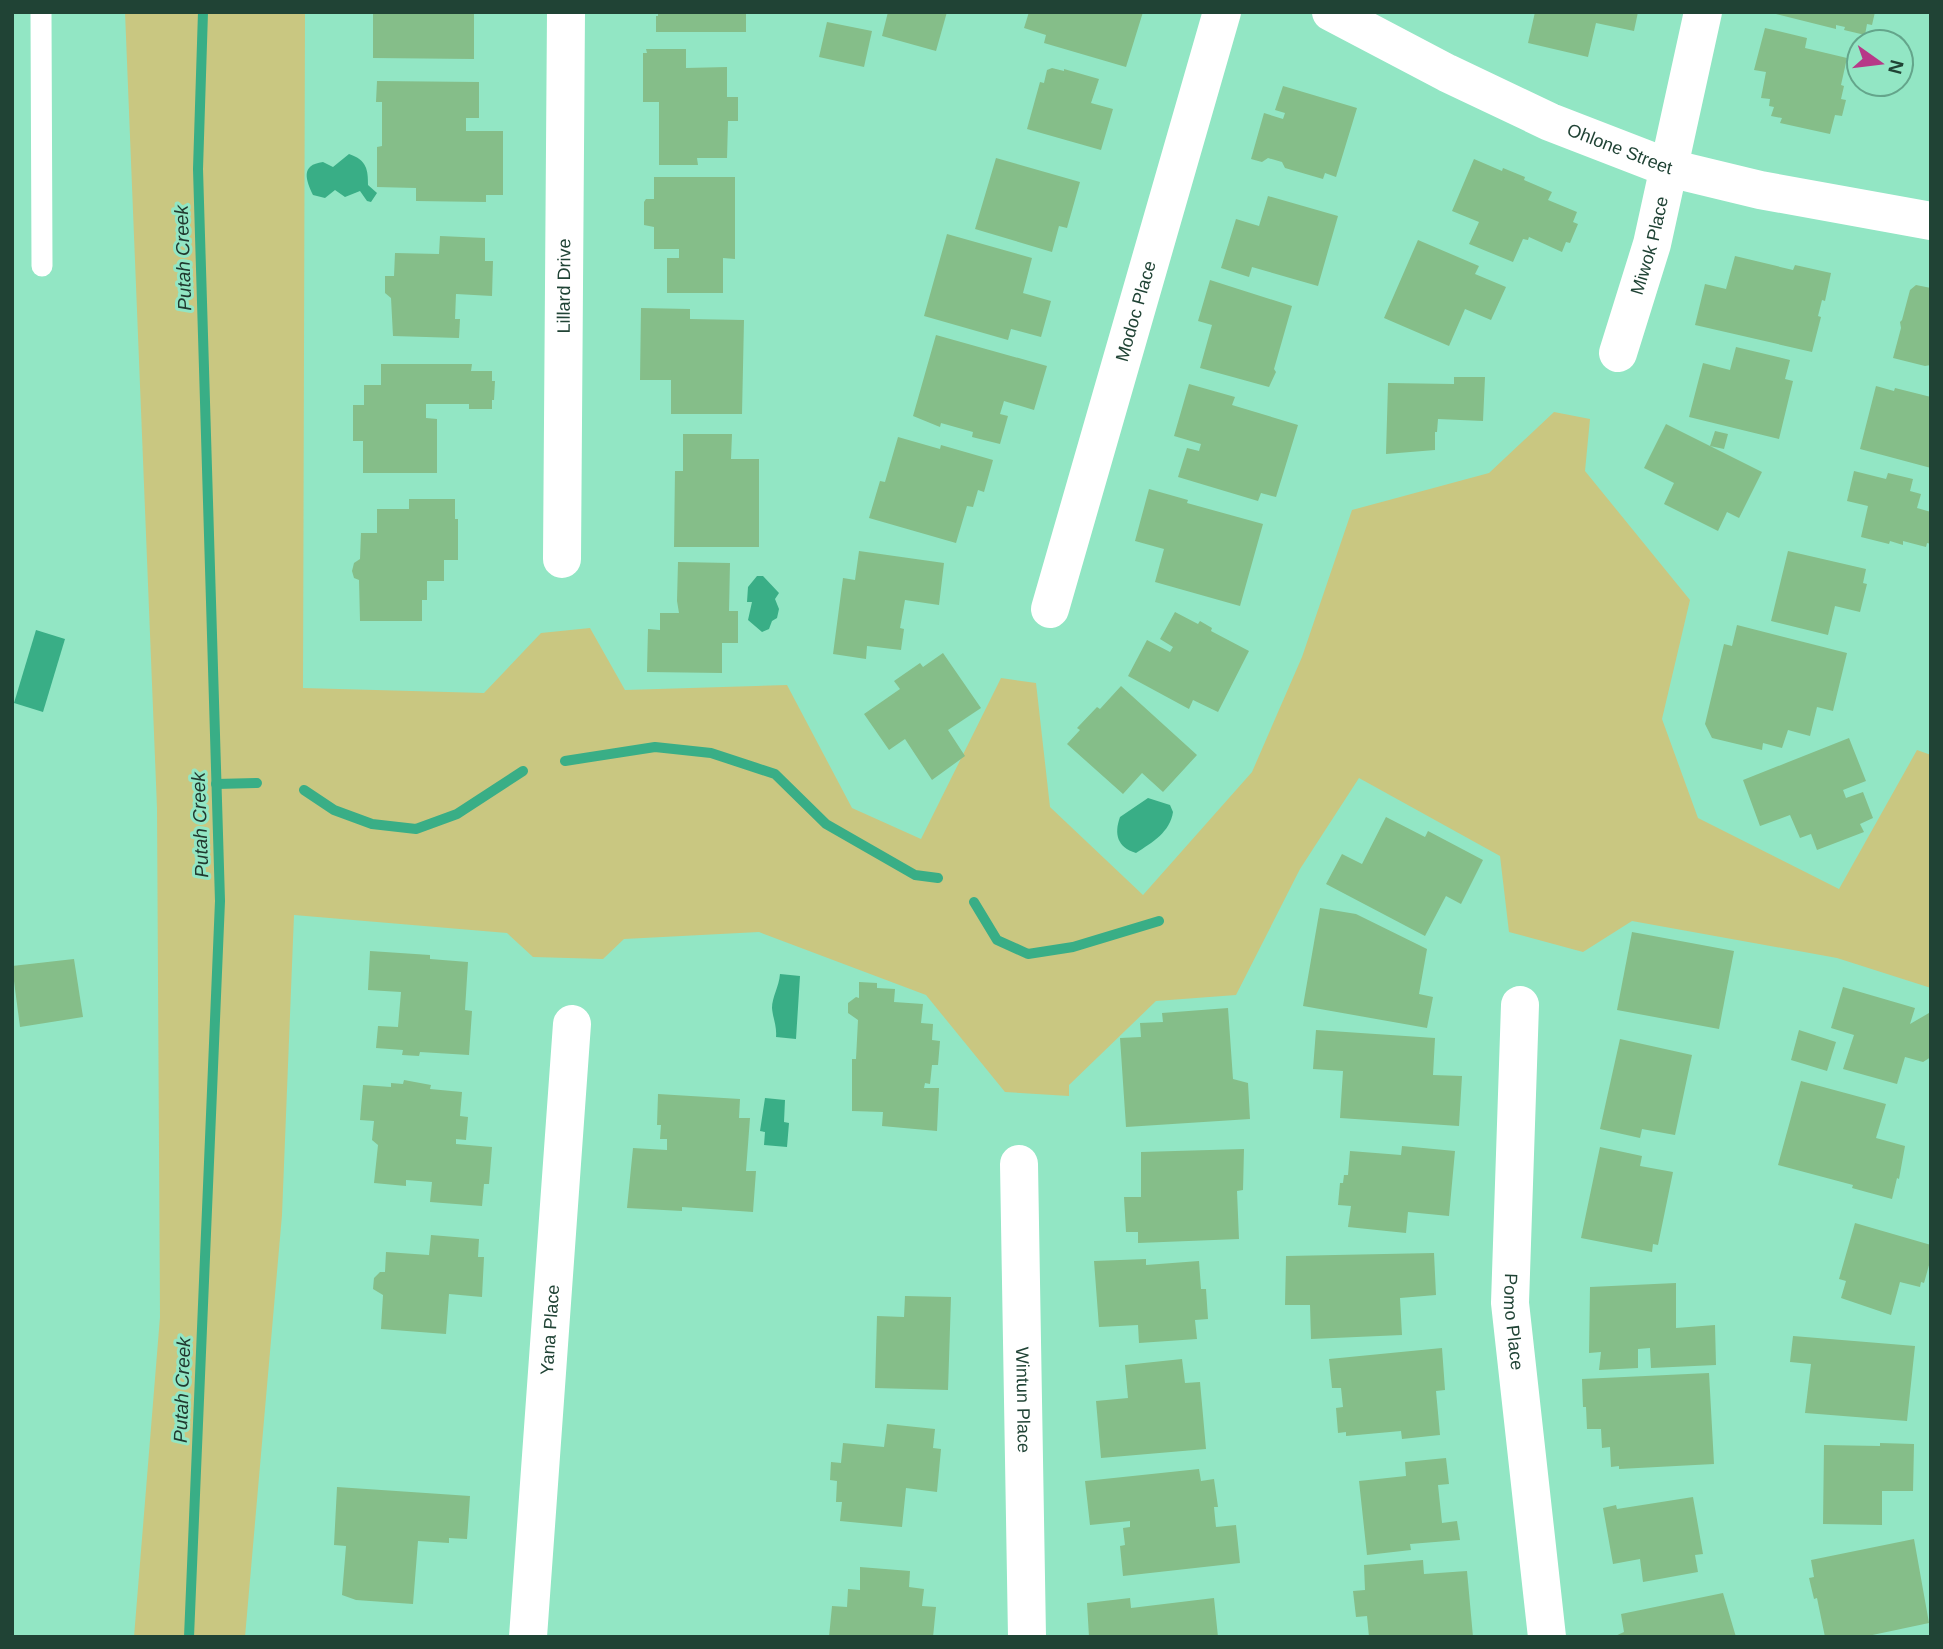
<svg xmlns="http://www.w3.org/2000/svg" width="1943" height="1649" font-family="Arial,sans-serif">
  <rect width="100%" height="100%" fill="#92e6c4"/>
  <path fill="#c9c781" d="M125 12H305L303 688 484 693 541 633 590 628 625 690 787 685 852 808 921 839 1001 678 1036 683 1050 807 1143 895 1252 772 1302 657 1352 510 1489 473 1554 412 1590 419 1585 471 1690 600 1662 719 1698 818 1839 889 1917 750 1931 755V988L1837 958 1632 921 1583 952 1509 932 1500 856 1359 778 1300 869 1236 995 1156 1001 1069 1085V1096L1005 1092 926 995 759 932 624 939 603 959 533 957 507 933 294 915 282 1215 245 1637H134L160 1317 157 808Z"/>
  <g fill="#39ae86">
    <path d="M349 154C367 160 368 170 368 185L377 193 371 202 367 201 360 191 345 197 335 190 325 198 313 195C306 180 300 165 323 162L333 167Z"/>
    <path d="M757 576H763L779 593 775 599 779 609 777 618 772 621 769 629 762 632 748 620 752 602H747L748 587Z"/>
    <path d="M36 630 65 639 43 712 14 703Z"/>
    <path d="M1148 798 1170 805 1173 812C1170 832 1153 842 1136 853 1117 847 1114 834 1120 817Z"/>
    <path d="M780 974 800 976 796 1039 776 1037C777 1026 773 1019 772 1008 772 997 779 987 780 974Z"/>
    <path d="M765 1098 785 1100 784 1122 789 1123 787 1147 764 1145 765 1132 760 1131Z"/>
  </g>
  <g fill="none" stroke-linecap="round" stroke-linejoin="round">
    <g stroke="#39ae86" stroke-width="10">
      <path d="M565 761 655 747 711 753 775 774 826 824 915 875 938 878"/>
      <path d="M216 784 257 783"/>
      <path d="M304 790 334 810 372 824 416 829 457 814 523 771"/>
      <path d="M974 902 997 940 1028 954 1073 947 1159 921"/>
      <path d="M189 1637 220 901 198 169 203 12"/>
    </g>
  </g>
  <g fill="#85be89">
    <path d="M373 12H474V59L373 58Z"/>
    <path d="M658 12H746V32H656V16H658Z"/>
    <path d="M888 12H947L936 51 882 36Z"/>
    <path d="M1029 12H1143L1126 67 1044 43 1046 35 1024 28Z"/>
    <path d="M1535 12H1638L1634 31 1596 23 1588 57 1528 43Z"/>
    <path d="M1768 12H1875L1872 25 1867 24 1865 35 1844 30 1845 27 1836 25V29Z"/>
    <path d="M827 22 872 31 864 67 819 57Z"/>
    <path d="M1765 28 1807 38 1805 48 1847 58 1841 85 1844 86 1841 99 1846 100 1842 116 1835 115 1830 134 1780 123 1782 118 1771 116 1774 107 1769 106 1770 99 1761 98 1766 72 1754 70Z"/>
    <path d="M646 49H686V68L727 67V97H738V121H728L727 158H697L698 165H659V102H643V53H647Z"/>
    <path d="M1052 68 1064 71V69L1099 79 1091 103 1113 109 1101 150 1027 129 1040 82 1044 83 1047 70Z"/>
    <path d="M377 81 479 82V118H466V131H503V195H486V202L416 201V188L377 187V147L382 146V102H376Z"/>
    <path d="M1283 86 1357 108 1336 177 1325 173 1323 179 1285 168 1282 162 1268 158 1262 162 1251 159 1264 113 1283 119 1285 113 1275 110Z"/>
    <path d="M996 158 1080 182 1067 228 1059 226 1052 252 975 229Z"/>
    <path d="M1474 159 1502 171 1503 168 1525 177 1524 180 1552 192 1548 200 1577 212 1573 222 1578 224 1570 243 1566 242 1562 252 1529 237 1528 240 1523 239 1513 262 1469 244 1479 222 1452 211Z"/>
    <path d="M654 177H735V259L723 258V293H667V258H679V249H654V227L644 225V202L646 199H654Z"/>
    <path d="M1268 196 1338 216 1318 286 1252 267 1249 277 1221 268 1236 219 1259 226Z"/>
    <path d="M947 234 1032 258 1023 293 1051 301 1041 337 1011 329 1008 340 924 316Z"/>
    <path d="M440 236 485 238V261H493L492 296 456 294 455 319H460L459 338 393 336 391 298 385 293V276H394L395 253 439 254Z"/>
    <path d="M1418 240 1479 266 1475 274 1506 287 1491 320 1465 309 1449 346 1384 318Z"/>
    <path d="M1735 256 1793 270 1795 265 1831 273 1825 301 1822 300 1818 316 1821 317 1812 352 1695 325 1705 284 1726 289Z"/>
    <path d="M1210 280 1292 306 1274 369 1276 372 1269 387 1200 368 1212 325 1198 321Z"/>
    <path d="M1916 285 1931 288V365L1925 366 1893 358 1901 328 1900 322 1902 320 1910 290Z"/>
    <path d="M641 308 690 309V319L744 320 742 414H671V380H640Z"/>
    <path d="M936 335 1047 366 1034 410 1004 401 1000 414 1008 416 1000 444 972 437 973 432 941 423 940 427 913 416Z"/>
    <path d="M1736 347 1790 360 1785 379 1793 381 1779 439 1689 417 1703 363 1730 370Z"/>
    <path d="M381 364H472L471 371H492V381H495L494 400H492V409H469V404H426V418L437 419V473H363V441H353V405H364V385H381Z"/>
    <path d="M1454 377H1485L1483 421 1438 419 1437 432H1435V450L1386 454 1388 383 1454 384Z"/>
    <path d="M1189 384 1235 397 1232 405 1298 425 1276 497 1261 493 1258 501 1178 477 1187 448 1199 451 1201 444 1174 436Z"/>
    <path d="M1876 386 1894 391 1895 388 1931 397V468L1860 449Z"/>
    <path d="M1666 424 1710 446 1715 431 1728 434 1724 449 1710 446 1762 472 1739 518 1727 512 1718 531 1664 504 1674 483 1644 468Z"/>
    <path d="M683 434H732L731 459H759V547H674L675 471H683Z"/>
    <path d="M898 437 940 449 941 445 993 460 984 492 978 490 973 507 967 506 956 543 869 518 880 481 885 482Z"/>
    <path d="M1854 471 1886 479 1888 473 1913 479 1910 491 1921 494 1917 508 1931 512V544L1927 543 1926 547 1903 541V545L1890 541 1889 544 1861 537 1868 506 1847 501Z"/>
    <path d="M1149 489 1188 500 1187 503 1263 524 1240 606 1155 582 1164 549 1135 541Z"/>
    <path d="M409 499H455V519H458V560H444V581H427V600H422V621H360L359 580 354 578 352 571 354 563 360 559 361 533H377V509H409Z"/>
    <path d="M859 551 944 563 939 605 905 600 900 628 904 629 901 650 867 646 866 659 833 654 843 578 855 580Z"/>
    <path d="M1788 551 1866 569 1863 583 1867 584 1860 612 1835 606 1828 635 1771 621Z"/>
    <path d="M678 562 730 563 729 611H738V643H722V673L647 672 648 629 660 630V613H679L677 601Z"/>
    <path d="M1175 612 1198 624 1200 621 1212 628 1211 631 1249 651 1218 712 1193 700 1189 709 1128 676 1147 640 1170 652 1173 647 1160 639Z"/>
    <path d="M1737 625 1847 653 1833 711 1817 707 1810 736 1788 730 1782 748 1763 743 1762 750 1712 738 1705 724 1724 644 1732 646Z"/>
    <path d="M943 653 981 708 948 730 965 756 932 780 905 739 889 750 864 714 900 689 894 681 920 663 923 667Z"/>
    <path d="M1121 686 1197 755 1163 792 1142 773 1123 794 1067 744 1080 730 1077 728 1097 707 1100 709Z"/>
    <path d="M1849 738 1866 781 1843 790 1846 798 1863 792 1873 818 1860 824 1864 832 1817 850 1811 834 1800 838 1790 815 1760 826 1743 780Z"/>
    <path d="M1386 817 1425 837 1428 831 1483 860 1461 904 1446 896 1425 936 1326 884 1342 854 1362 864Z"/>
    <path d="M1320 908 1356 914 1427 949 1419 994 1433 997 1427 1028 1303 1006Z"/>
    <path d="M1632 932 1734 951 1719 1029 1617 1010Z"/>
    <path d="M370 951 430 955V959L468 962 465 1010 472 1011 469 1055 420 1052 419 1056 402 1055 403 1050 376 1048 378 1026 398 1027 401 992 368 990Z"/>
    <path d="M74 959 83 1017 20 1027 12 966Z"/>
    <path d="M859 982 877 983V988L895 989 894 1002 923 1004 921 1023 933 1024 932 1040 940 1041 938 1065H932L930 1084 925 1083 924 1088H939L937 1131 882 1126 883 1112 852 1111V1059H856L858 1020 848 1013V1003L856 997 859 998Z"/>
    <path d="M1843 987 1915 1008 1910 1024 1929 1013 1931 1057 1923 1062 1905 1057 1897 1084 1843 1069 1854 1035 1831 1028Z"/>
    <path d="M1228 1008 1233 1079 1248 1083 1250 1119 1126 1127 1120 1038 1141 1037 1140 1023 1163 1022 1162 1013Z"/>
    <path d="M1316 1030 1435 1038 1433 1075 1462 1076 1459 1126 1340 1118 1343 1071 1313 1069Z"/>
    <path d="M1799 1030 1836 1042 1827 1071 1791 1060Z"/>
    <path d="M1620 1039 1692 1055 1675 1135 1642 1129 1640 1138 1600 1129Z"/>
    <path d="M404 1080 431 1085 430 1089 462 1092 460 1116 468 1117 466 1140 456 1139V1144L492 1147 489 1184H484L482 1206 430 1202 432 1182 406 1180V1186L374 1183 378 1145 372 1140 374 1121 360 1120 363 1085 391 1087V1083L403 1084Z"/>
    <path d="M1801 1081 1886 1104 1876 1138 1905 1146 1899 1179 1897 1178 1892 1199 1852 1188 1853 1185 1778 1165Z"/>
    <path d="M658 1094 740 1099 739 1118H750L746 1171H756L753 1212 682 1207V1211L627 1208 633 1148 667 1150V1139H660L661 1125H657Z"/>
    <path d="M1402 1146 1455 1151 1449 1216 1408 1212 1406 1233 1348 1227 1351 1206 1338 1205 1340 1183H1343L1344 1175H1348L1350 1151 1401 1155Z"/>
    <path d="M1600 1147 1642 1156 1640 1166 1673 1172 1658 1245 1653 1244 1652 1252 1581 1238Z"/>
    <path d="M1244 1149 1243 1190 1237 1191 1239 1239 1138 1243V1232H1126L1124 1197H1141V1152Z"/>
    <path d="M1855 1223 1931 1245V1258L1924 1283 1921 1282 1920 1287 1900 1282 1891 1315 1841 1298 1846 1281 1839 1279Z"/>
    <path d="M431 1235 479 1239 478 1257H484L482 1297 449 1294 446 1334 381 1329 383 1295 373 1289 374 1278 380 1272H385L386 1252 429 1255Z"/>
    <path d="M1434 1253 1436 1295 1400 1298 1402 1335 1311 1339 1310 1305H1285L1286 1256Z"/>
    <path d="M1146 1259V1265L1199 1261 1201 1289H1206L1208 1319 1195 1320 1197 1339 1139 1343 1138 1325 1099 1327 1094 1261Z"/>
    <path d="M1676 1283V1328L1715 1325 1716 1365 1651 1368 1650 1348 1638 1349V1368L1599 1370 1601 1352 1589 1353 1590 1287Z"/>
    <path d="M905 1296 951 1297 948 1390 875 1388 877 1316 904 1317Z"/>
    <path d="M1793 1336 1915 1346 1907 1421 1805 1413 1811 1364 1790 1362Z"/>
    <path d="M1442 1348 1445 1390 1436 1391 1440 1435 1402 1439 1401 1431 1346 1436V1432L1338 1433 1336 1408 1343 1407 1341 1388H1332L1329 1359Z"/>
    <path d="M1182 1359 1185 1383 1200 1382 1206 1449 1101 1458 1096 1401 1128 1398 1125 1365Z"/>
    <path d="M1709 1373 1714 1464 1619 1469V1466L1611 1467 1610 1447 1602 1448 1601 1429H1587L1586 1407H1583L1582 1379Z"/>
    <path d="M887 1424 935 1429 933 1448 941 1449 937 1492 906 1488 902 1527 840 1521 842 1502H836L837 1481 830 1480 831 1462 841 1463 843 1443 884 1447Z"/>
    <path d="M1880 1443 1914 1444 1913 1491H1882V1525L1823 1524 1824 1445 1880 1446Z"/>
    <path d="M1446 1458 1449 1484 1438 1485 1442 1523 1457 1521 1460 1540 1410 1544 1411 1550 1367 1555 1359 1481 1406 1476 1405 1462Z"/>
    <path d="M1199 1469 1201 1481 1214 1479 1218 1507H1214L1216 1527 1236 1525 1240 1563 1123 1576 1120 1546 1125 1545 1123 1528 1130 1527V1521L1090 1525 1085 1481Z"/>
    <path d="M337 1487 470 1496 467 1539 449 1538V1543L418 1541 413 1604 356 1600 342 1595 346 1546 334 1545Z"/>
    <path d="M1693 1497 1703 1554 1695 1555 1698 1572 1643 1582 1640 1559 1613 1564 1603 1508 1616 1505 1617 1509Z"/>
    <path d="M1914 1539 1929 1623 1863 1637H1825L1817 1598 1814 1599 1809 1578 1814 1577 1811 1560Z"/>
    <path d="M1423 1560 1424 1574 1467 1571 1473 1637H1369L1367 1616 1356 1617 1353 1591 1365 1590 1364 1565Z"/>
    <path d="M860 1567 910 1571 909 1587 924 1589 922 1606 936 1607 933 1637H829L832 1606 847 1607 848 1589 860 1590Z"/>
    <path d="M1723 1593 1736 1637H1613L1624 1632 1621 1614Z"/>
    <path d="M1130 1598 1131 1608 1214 1598 1218 1637H1089L1087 1603Z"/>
  </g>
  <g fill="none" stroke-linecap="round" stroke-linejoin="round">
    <path stroke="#fff" stroke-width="21" d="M41 12 42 266"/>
    <g stroke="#fff" stroke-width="38">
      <path id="s1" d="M1331 12 1447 73 1550 122 1669 168 1760 190 1931 221"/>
      <path id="s2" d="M1618 353 1652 244 1703 12"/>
      <path id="s3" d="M562 559 566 12"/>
      <path id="s4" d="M1050 609 1222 12"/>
      <path id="s5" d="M1520 1005 1510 1303 1547 1637"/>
      <path id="s6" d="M1019 1164 1027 1637"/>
      <path id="s7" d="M528 1637 572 1024"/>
    </g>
  </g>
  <g text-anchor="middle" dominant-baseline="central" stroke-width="6" stroke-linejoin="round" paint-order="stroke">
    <g font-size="18" fill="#204335" stroke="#92e6c4">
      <text stroke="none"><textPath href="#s1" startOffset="320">Ohlone Street</textPath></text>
      <text stroke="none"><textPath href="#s2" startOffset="112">Miwok Place</textPath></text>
      <text stroke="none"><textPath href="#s3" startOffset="273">Lillard Drive</textPath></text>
      <text stroke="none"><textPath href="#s4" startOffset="310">Modoc Place</textPath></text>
      <text stroke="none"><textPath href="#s5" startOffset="317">Pomo Place</textPath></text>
      <text stroke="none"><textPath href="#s7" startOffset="308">Yana Place</textPath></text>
      <text stroke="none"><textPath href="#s6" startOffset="236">Wintun Place</textPath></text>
    </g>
    <g font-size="19" font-style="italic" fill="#21392f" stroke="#92e6c4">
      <text transform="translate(183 258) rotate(-92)">Putah Creek</text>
      <text transform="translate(200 825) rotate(-92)">Putah Creek</text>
      <text transform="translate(182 1390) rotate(-88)">Putah Creek</text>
    </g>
  </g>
  <rect width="1943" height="1649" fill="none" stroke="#204335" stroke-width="28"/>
  <g transform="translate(1880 63) rotate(104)"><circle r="33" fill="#92e6c4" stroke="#64a58b" stroke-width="2"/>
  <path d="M0-5L12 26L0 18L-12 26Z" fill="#b73988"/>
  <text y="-10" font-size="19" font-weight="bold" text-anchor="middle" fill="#204335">N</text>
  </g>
</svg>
